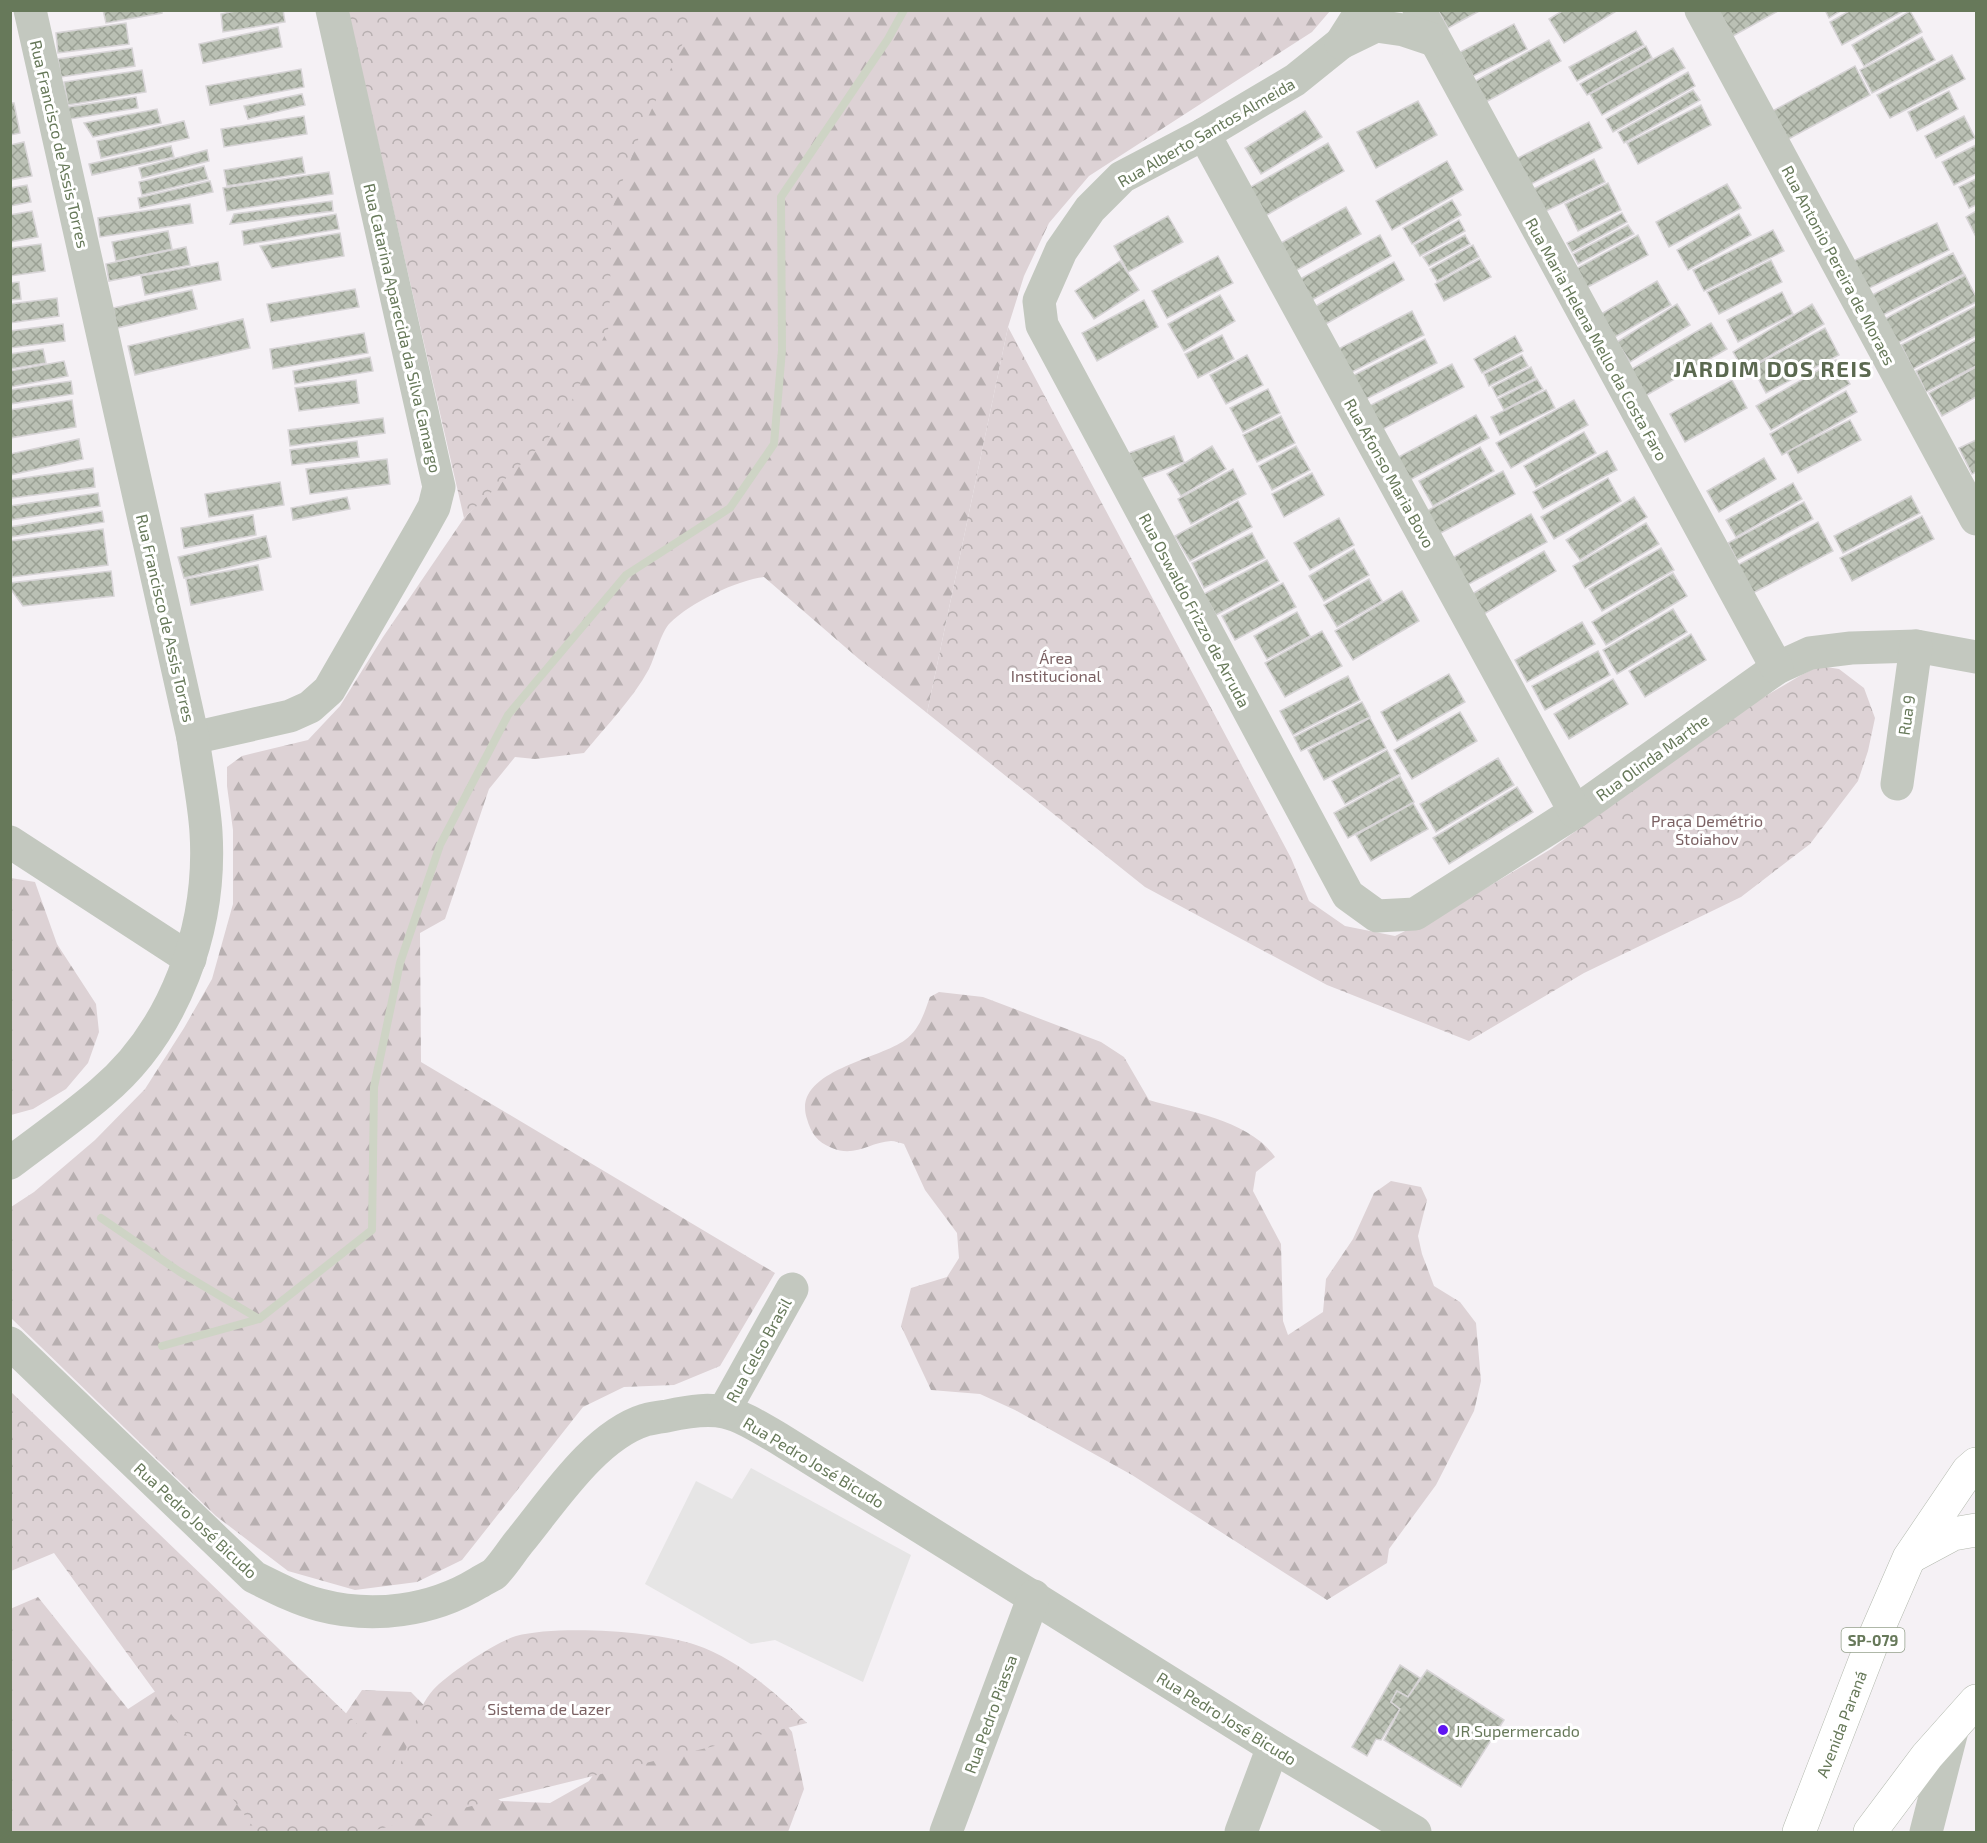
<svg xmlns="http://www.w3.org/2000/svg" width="1987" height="1843" font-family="'Exo 2',sans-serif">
  <defs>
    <pattern id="forest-firs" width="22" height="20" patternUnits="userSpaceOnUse" patternTransform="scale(1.5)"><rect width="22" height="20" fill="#ddd2d5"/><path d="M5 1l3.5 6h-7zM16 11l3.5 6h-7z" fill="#b7afb0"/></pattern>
    <pattern id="park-crowns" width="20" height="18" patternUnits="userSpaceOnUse" patternTransform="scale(1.5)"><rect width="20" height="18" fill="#ddd2d5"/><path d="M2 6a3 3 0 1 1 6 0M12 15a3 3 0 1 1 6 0" fill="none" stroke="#b7afb0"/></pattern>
    <pattern id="building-cross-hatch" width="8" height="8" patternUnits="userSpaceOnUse" patternTransform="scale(1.5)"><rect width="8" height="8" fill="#bac0b4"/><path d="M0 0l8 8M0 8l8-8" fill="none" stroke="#9ba195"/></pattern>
  </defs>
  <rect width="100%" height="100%" fill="#f5f1f5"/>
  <path fill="#e6e5e5" d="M751 1468 911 1555 863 1682 775 1640 751 1644 645 1584 696 1481 732 1499Z"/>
  <g fill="url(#forest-firs)">
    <path d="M538 11H1330L1312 32 1089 176 1049 223 1024 276 1008 327 927 713 859 659 764 577C737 580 690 603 670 623 661 632 655 657 649 669 632 700 606 726 584 753L535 759 515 757 489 789 445 919 420 933 421 1062 775 1273 720 1366 674 1385 624 1387 583 1407 462 1560 417 1582 355 1590 288 1571 216 1516 11 1318V1207L34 1192 95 1140 145 1089 184 1028 212 979 233 904V830L227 786V767L242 756 308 740 340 706 383 637 464 518 480 502Z"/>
    <path d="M11 878 35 882 57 944 96 1004 99 1032 88 1063 66 1089 33 1109 11 1115Z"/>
    <path d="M939 992 983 997 1101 1042 1124 1057 1149 1100C1190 1112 1249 1120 1275 1157L1256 1172 1253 1191 1281 1244 1283 1321 1288 1335 1323 1312 1326 1279 1353 1239 1374 1193 1391 1181 1421 1187 1427 1200 1418 1236 1422 1254 1434 1286 1460 1302 1476 1323 1481 1381 1474 1411 1436 1485 1389 1549 1387 1563 1327 1600 1132 1475 1015 1410 980 1394 931 1390 901 1326 911 1288 947 1277 959 1258 957 1233 925 1190 904 1144C900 1143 895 1141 891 1141 870 1142 855 1158 832 1148 817 1142 811 1133 807 1119 791 1071 878 1060 905 1040 920 1029 924 1013 930 997Z"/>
    <path d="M38 1597 128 1709 162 1687 336 1728 362 1690 411 1692 445 1727 464 1775 501 1801 550 1803 589 1781 616 1743 770 1703 792 1732 804 1789 788 1832H11L10 1609Z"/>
  </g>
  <g fill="url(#park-crowns)">
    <path d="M348 11H698L641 132 612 209 609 327 557 430 464 518Z"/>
    <path d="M1008 327 1291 858 1309 901 1345 926 1395 936 1456 906 1551 849 1747 707 1803 674 1820 666 1839 669 1864 688 1875 718 1868 751 1858 781 1810 844 1741 897 1584 973 1469 1041 1327 985 1145 887 927 713Z"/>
    <path d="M10 1391 400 1765C410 1742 416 1709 433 1690 447 1674 496 1642 516 1636 558 1625 655 1631 696 1645 734 1657 779 1695 807 1723L367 1832H257L54 1553 11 1571Z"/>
  </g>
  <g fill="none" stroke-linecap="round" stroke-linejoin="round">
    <g stroke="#ced4c5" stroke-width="8">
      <path d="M101 1218 180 1272 259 1319"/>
      <path d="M162 1346 259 1319 372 1230 374 1087 400 963 440 845 508 715 626 575 730 508 774 444 782 350 781 197 888 39 904 10"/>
    </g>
  </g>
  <g fill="url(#building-cross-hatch)" stroke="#d7d4d6" stroke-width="1.5">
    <path d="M103 10H162V13L106 23Z"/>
    <path d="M240 10H283L285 22 223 32 221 14Z"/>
    <path d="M1438 10H1481L1448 28Z"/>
    <path d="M1564 10H1618L1564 43 1549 19Z"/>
    <path d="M1718 10H1780L1733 36Z"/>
    <path d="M1825 10H1842L1829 18Z"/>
    <path d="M1851 10H1905L1842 45 1830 22Z"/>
    <path d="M1910 11 1922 32 1864 66 1852 45Z"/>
    <path d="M126 23 129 44 58 53 56 33Z"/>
    <path d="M1514 24 1527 49 1473 76 1460 52Z"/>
    <path d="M278 27 282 47 203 63 199 44Z"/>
    <path d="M1636 31 1644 45 1577 81 1569 67Z"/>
    <path d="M1922 37 1935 60 1872 93 1860 70Z"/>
    <path d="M1549 40 1561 61 1484 103 1472 83Z"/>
    <path d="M1646 46 1652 58 1587 95 1580 84Z"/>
    <path d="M132 48 135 66 61 77 58 59Z"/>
    <path d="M1673 48 1685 68 1602 115 1590 94Z"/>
    <path d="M1952 55 1965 79 1890 118 1877 95Z"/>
    <path d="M1855 66 1870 95 1783 142 1767 114Z"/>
    <path d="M301 69 304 87 210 105 206 86Z"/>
    <path d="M142 70 146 92 68 105 64 82Z"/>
    <path d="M1688 72 1695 86 1613 132 1606 119Z"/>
    <path d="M1693 90 1700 100 1624 143 1618 132Z"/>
    <path d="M1949 91 1958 109 1917 131 1908 112Z"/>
    <path d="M302 94 305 105 248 119 244 106Z"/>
    <path d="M136 97 138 108 70 119 68 107Z"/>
    <path d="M1418 101 1437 135 1376 168 1357 132Z"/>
    <path d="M10 103H14L20 133 10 135Z"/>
    <path d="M1701 105 1711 125 1638 164 1627 143Z"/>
    <path d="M157 109 161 123 93 137 84 123Z"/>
    <path d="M1305 111 1322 137 1261 174 1245 148Z"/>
    <path d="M304 116 307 134 224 147 221 129Z"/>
    <path d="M1964 116 1975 138 1936 158 1925 136Z"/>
    <path d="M184 121 189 138 101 158 97 141Z"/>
    <path d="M1589 122 1602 148 1525 187 1512 161Z"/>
    <path d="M24 142 32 176 10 180V145Z"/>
    <path d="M1328 143 1344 171 1265 216 1249 188Z"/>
    <path d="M1976 145V174L1954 185 1942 162Z"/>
    <path d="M171 146 174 157 92 175 89 164Z"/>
    <path d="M207 150 209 161 142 178 139 168Z"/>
    <path d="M302 157 305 173 227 186 224 170Z"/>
    <path d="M1594 159 1605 182 1542 213 1531 190Z"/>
    <path d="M1447 161 1463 190 1392 230 1376 201Z"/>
    <path d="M204 166 208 179 142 195 139 182Z"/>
    <path d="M329 172 333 194 227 211 223 188Z"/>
    <path d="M1976 179V205L1969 208 1959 187Z"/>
    <path d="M210 181 213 192 140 208 138 198Z"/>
    <path d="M1608 183 1621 210 1578 231 1565 204Z"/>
    <path d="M1727 184 1741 208 1669 247 1656 222Z"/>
    <path d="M27 185 31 202 10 206V188Z"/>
    <path d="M1452 200 1461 215 1412 244 1403 228Z"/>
    <path d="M332 201 333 211 230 224 234 214Z"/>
    <path d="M190 204 193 223 100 237 98 218Z"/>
    <path d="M1346 207 1361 234 1295 271 1279 244Z"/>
    <path d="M32 211 38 237 10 242V215Z"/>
    <path d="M1976 211V237L1966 217Z"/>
    <path d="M1622 213 1627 222 1572 252 1567 243Z"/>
    <path d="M336 214 339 229 244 245 242 231Z"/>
    <path d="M1739 214 1751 235 1688 270 1677 250Z"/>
    <path d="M1168 216 1183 242 1128 272 1114 246Z"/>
    <path d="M1459 220 1465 231 1420 256 1414 245Z"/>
    <path d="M1937 223 1949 250 1867 289 1853 261Z"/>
    <path d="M1628 225 1634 234 1578 264 1573 254Z"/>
    <path d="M1773 230 1784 251 1704 291 1693 270Z"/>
    <path d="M168 231 172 249 116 261 112 242Z"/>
    <path d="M340 233 344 256 272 268 260 246Z"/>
    <path d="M1380 235 1391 256 1312 300 1300 279Z"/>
    <path d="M1465 235 1470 244 1429 266 1423 257Z"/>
    <path d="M1638 235 1648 255 1582 290 1572 271Z"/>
    <path d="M41 244 45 271 10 276V248Z"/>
    <path d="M1473 245 1479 257 1437 281 1430 269Z"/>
    <path d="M186 247 190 265 109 281 106 264Z"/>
    <path d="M1953 253 1964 274 1881 316 1870 296Z"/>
    <path d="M1218 256 1233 283 1167 318 1152 291Z"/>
    <path d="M1480 259 1491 277 1444 301 1435 284Z"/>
    <path d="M1771 260 1782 282 1719 314 1707 292Z"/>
    <path d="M1120 261 1139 290 1094 319 1075 291Z"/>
    <path d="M218 262 221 280 145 295 141 276Z"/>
    <path d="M1394 262 1404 280 1324 325 1314 307Z"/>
    <path d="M1965 275 1976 297V302L1896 344 1883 320Z"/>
    <path d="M1657 281 1671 305 1615 337 1601 314Z"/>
    <path d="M19 282 21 299 10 300V283Z"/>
    <path d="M355 289 359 307 271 322 267 304Z"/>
    <path d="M192 290 197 309 117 328 113 308Z"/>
    <path d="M1782 292 1793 314 1738 342 1727 320Z"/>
    <path d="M1220 295 1235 321 1184 351 1168 324Z"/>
    <path d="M57 298 59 316 10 323V304Z"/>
    <path d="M1144 300 1158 327 1097 361 1082 333Z"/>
    <path d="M1677 304 1690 325 1630 362 1617 342Z"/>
    <path d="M1812 304 1824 324 1744 371 1733 352Z"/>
    <path d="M1976 306V336L1913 369 1901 345Z"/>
    <path d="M1412 311 1424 335 1350 373 1338 349Z"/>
    <path d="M243 319 250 348 135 375 128 346Z"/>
    <path d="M1711 323 1727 349 1640 399 1625 373Z"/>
    <path d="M63 324 65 341 10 348V331Z"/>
    <path d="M1825 328 1839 355 1766 393 1752 367Z"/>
    <path d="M364 333 368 353 273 369 270 349Z"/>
    <path d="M1222 335 1234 359 1198 378 1185 354Z"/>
    <path d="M1515 336 1523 351 1482 373 1474 359Z"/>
    <path d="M1425 339 1437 363 1364 400 1352 376Z"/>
    <path d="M1976 340V366L1926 392 1916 371Z"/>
    <path d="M43 349 46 363 10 369V354Z"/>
    <path d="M1247 355 1263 385 1226 404 1210 375Z"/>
    <path d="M1522 355 1528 366 1489 386 1484 374Z"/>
    <path d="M370 357 373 371 295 384 293 371Z"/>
    <path d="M1836 360 1850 384 1771 430 1756 406Z"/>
    <path d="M64 361 68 376 10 387V371Z"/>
    <path d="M1452 364 1464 387 1381 430 1369 406Z"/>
    <path d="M1531 367 1536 378 1497 397 1492 387Z"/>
    <path d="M1976 367V397L1942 416 1929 393Z"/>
    <path d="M1537 379 1543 389 1504 410 1498 399Z"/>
    <path d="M356 380 359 403 299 411 295 388Z"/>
    <path d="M1732 380 1747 408 1685 442 1670 414Z"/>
    <path d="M71 381 73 394 10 404V390Z"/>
    <path d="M1268 389 1280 413 1243 432 1230 408Z"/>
    <path d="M1546 390 1555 408 1500 435 1491 417Z"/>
    <path d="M1846 391 1857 412 1782 455 1770 434Z"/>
    <path d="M72 400 76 427 10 438V410Z"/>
    <path d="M1574 400 1588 425 1511 468 1496 443Z"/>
    <path d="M1476 415 1489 438 1406 482 1393 460Z"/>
    <path d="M1281 416 1295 443 1257 462 1243 435Z"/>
    <path d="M383 418 385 433 290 446 288 430Z"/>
    <path d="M1850 420 1861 440 1798 473 1787 452Z"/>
    <path d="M1584 432 1596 453 1536 487 1524 466Z"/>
    <path d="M1174 436 1184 462 1139 479 1129 453Z"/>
    <path d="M79 439 83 459 10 475V454Z"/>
    <path d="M1976 440V472L1972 474 1959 448Z"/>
    <path d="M357 441 359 457 292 465 290 450Z"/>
    <path d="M1212 446 1226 469 1181 496 1167 474Z"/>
    <path d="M1296 446 1310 470 1272 490 1259 466Z"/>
    <path d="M1480 447 1494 471 1433 506 1419 481Z"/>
    <path d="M1607 451 1617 470 1543 509 1533 492Z"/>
    <path d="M1764 458 1776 479 1719 512 1707 491Z"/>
    <path d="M387 459 390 484 310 494 306 469Z"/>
    <path d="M93 468 95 487 12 498 10 496V480Z"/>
    <path d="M1233 469 1246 494 1191 524 1178 499Z"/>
    <path d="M1503 471 1515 494 1435 536 1423 513Z"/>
    <path d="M1312 473 1324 495 1284 517 1272 494Z"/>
    <path d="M1608 478 1621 501 1554 539 1541 517Z"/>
    <path d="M280 482 284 505 209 517 205 494Z"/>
    <path d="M1793 483 1802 499 1736 537 1726 520Z"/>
    <path d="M98 493 100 506 10 520V506Z"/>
    <path d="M1911 496 1920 513 1843 553 1834 536Z"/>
    <path d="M347 497 350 509 293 520 291 508Z"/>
    <path d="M1634 497 1647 517 1580 560 1566 540Z"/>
    <path d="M1238 501 1252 527 1190 561 1175 536Z"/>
    <path d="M1804 502 1813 519 1737 560 1728 543Z"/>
    <path d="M102 511 104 522 10 537V527Z"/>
    <path d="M1531 514 1547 542 1465 586 1450 559Z"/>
    <path d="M253 515 256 535 184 548 181 528Z"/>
    <path d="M1922 516 1934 539 1852 581 1840 558Z"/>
    <path d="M1339 518 1354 545 1310 570 1294 543Z"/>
    <path d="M1818 522 1833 551 1751 594 1736 566Z"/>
    <path d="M1646 523 1659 544 1585 588 1573 566Z"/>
    <path d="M103 529 108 565 12 577 10 541Z"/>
    <path d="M1252 533 1265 558 1204 588 1192 563Z"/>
    <path d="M266 536 271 557 184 578 178 557Z"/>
    <path d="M1661 548 1674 570 1602 611 1589 589Z"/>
    <path d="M1354 549 1369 575 1324 601 1309 576Z"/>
    <path d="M1544 551 1556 571 1479 617 1467 597Z"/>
    <path d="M1267 560 1279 581 1216 615 1204 594Z"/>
    <path d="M258 565 263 590 191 605 186 579Z"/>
    <path d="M111 571 114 596 23 606 10 588V583Z"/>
    <path d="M1673 573 1687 596 1606 645 1592 622Z"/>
    <path d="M1369 579 1382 601 1337 627 1324 605Z"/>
    <path d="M1283 583 1296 607 1235 640 1222 616Z"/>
    <path d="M1402 591 1419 621 1353 660 1335 631Z"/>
    <path d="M1673 609 1687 632 1617 674 1603 650Z"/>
    <path d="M1297 612 1310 636 1267 659 1254 636Z"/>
    <path d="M1582 622 1595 644 1527 682 1515 660Z"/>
    <path d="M1322 631 1342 666 1285 697 1265 663Z"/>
    <path d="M1691 634 1706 660 1645 697 1629 671Z"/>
    <path d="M1598 651 1610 675 1545 710 1532 686Z"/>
    <path d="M1449 674 1465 702 1397 741 1381 712Z"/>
    <path d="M1348 676 1360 700 1293 735 1280 711Z"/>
    <path d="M1613 679 1628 704 1569 739 1554 714Z"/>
    <path d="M1362 702 1370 717 1301 751 1294 737Z"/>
    <path d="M1460 712 1477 741 1412 779 1394 750Z"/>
    <path d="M1370 718 1386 748 1324 780 1308 750Z"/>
    <path d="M1387 750 1400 774 1345 804 1332 781Z"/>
    <path d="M1498 758 1514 785 1436 832 1420 804Z"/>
    <path d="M1400 776 1414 802 1348 838 1334 813Z"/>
    <path d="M1517 787 1533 812 1449 864 1433 838Z"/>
    <path d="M1413 803 1428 829 1371 861 1356 835Z"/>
    <path d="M1400 1665 1420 1678 1408 1697 1397 1691 1391 1702 1400 1709 1381 1740 1376 1739 1367 1756 1352 1747Z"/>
    <path d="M1427 1670 1504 1720 1461 1787 1384 1740 1400 1709 1391 1702 1397 1691 1408 1697Z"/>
  </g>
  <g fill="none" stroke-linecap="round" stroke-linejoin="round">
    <defs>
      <g id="major">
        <path d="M1912 1556 1953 1534 1976 1530"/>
        <path d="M1799 1832 1872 1643 1909 1558 1968 1471 1976 1464"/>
        <path d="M1870 1832 1927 1756 1976 1701"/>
      </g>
    </defs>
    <use href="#major" stroke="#b3b9ae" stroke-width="34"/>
    <g stroke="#c3c8bf" stroke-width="33">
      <path d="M1362 10 1341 43 1295 80 1204 134 1122 177 1090 209 1061 251 1039 301 1042 325 1348 895 1377 916 1415 914 1575 812 1777 668 1810 653 1851 648 1916 646 1976 657"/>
      <path d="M1419 10 1777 668"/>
      <path d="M1701 10 1976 519"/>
      <path d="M1341 43 1376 26 1404 30 1434 40"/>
      <path d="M1204 134 1575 812"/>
      <path d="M193 738 290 716 310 707 329 690 423 527 434 507 439 487 332 10"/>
      <path d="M1897 784 1916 646"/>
      <path d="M10 842 190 959"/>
      <path d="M10 1163C40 1140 72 1118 101 1093 175 1031 212 928 206 832 204 801 197 769 193 738L30 10"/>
      <path d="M10 1343 254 1577C276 1588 297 1599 320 1605 373 1619 432 1611 478 1583 483 1580 489 1577 494 1574 503 1565 511 1552 519 1542 552 1502 594 1436 645 1420 652 1418 660 1417 667 1416 721 1404 732 1411 778 1438L1273 1747 1415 1832"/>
      <path d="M724 1411 792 1289"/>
      <path d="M946 1832 1034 1596"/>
      <path d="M1241 1832 1273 1747"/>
      <path d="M1926 1832 1953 1727"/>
    </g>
    <use href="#major" stroke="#fff" stroke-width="33"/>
  </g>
  <circle fill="#6015f1" stroke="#fff" stroke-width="2" cx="1443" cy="1730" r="6"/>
  <g text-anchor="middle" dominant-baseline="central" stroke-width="6" stroke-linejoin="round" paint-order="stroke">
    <rect fill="#fff" stroke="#95a18c" stroke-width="1.5" x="1841.5" y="1628" width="63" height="24" rx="4.5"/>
    <g font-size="15" font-weight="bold" fill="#67795a">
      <text x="1873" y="1640">SP-079</text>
    </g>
    <g font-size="16" fill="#67795a" stroke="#fff">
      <text transform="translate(1206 132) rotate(-30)">Rua Alberto Santos Almeida</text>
      <text transform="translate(60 144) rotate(77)">Rua Francisco de Assis Torres</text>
      <text transform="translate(1839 265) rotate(62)">Rua Antonio Pereira de Moraes</text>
      <text transform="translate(403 328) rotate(77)">Rua Catarina Aparecida da Silva Camargo</text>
      <text transform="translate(1597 339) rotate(61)">Rua Maria Helena Mello da Costa Faro</text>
      <text transform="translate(1390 473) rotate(61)">Rua Afonso Maria Bovo</text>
      <text transform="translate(1195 610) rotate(62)">Rua Oswaldo Frizzo de Arruda</text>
      <text transform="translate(166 618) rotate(77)">Rua Francisco de Assis Torres</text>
      <text transform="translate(1906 715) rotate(-82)">Rua 9</text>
      <text transform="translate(1652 757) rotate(-36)">Rua Olinda Marthe</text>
      <text transform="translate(758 1350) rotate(-61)">Rua Celso Brasil</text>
      <text transform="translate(814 1462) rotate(31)">Rua Pedro José Bicudo</text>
      <text transform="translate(196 1520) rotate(43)">Rua Pedro José Bicudo</text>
      <text transform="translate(990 1714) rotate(-70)">Rua Pedro Piassa</text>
      <text transform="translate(1227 1718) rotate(32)">Rua Pedro José Bicudo</text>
      <text transform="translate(1841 1724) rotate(-69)">Avenida Paraná</text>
    </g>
    <g font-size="16" fill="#7b6163" stroke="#fff">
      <text x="1056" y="657">Área<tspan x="1056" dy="18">Institucional</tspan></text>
      <text x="1707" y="820">Praça Demétrio<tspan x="1707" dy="18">Stoiahov</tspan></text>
      <text x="549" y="1708">Sistema de Lazer</text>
    </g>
    <g font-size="16" fill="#67795a" stroke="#fff" text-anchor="start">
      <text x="1455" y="1730">JR Supermercado</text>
    </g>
    <g font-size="22" font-weight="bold" letter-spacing="1.5" fill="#5b6950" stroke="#fff">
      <text x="1773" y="368">JARDIM DOS REIS</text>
    </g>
  </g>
  <rect width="1987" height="1843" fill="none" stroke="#67795a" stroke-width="24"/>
</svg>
